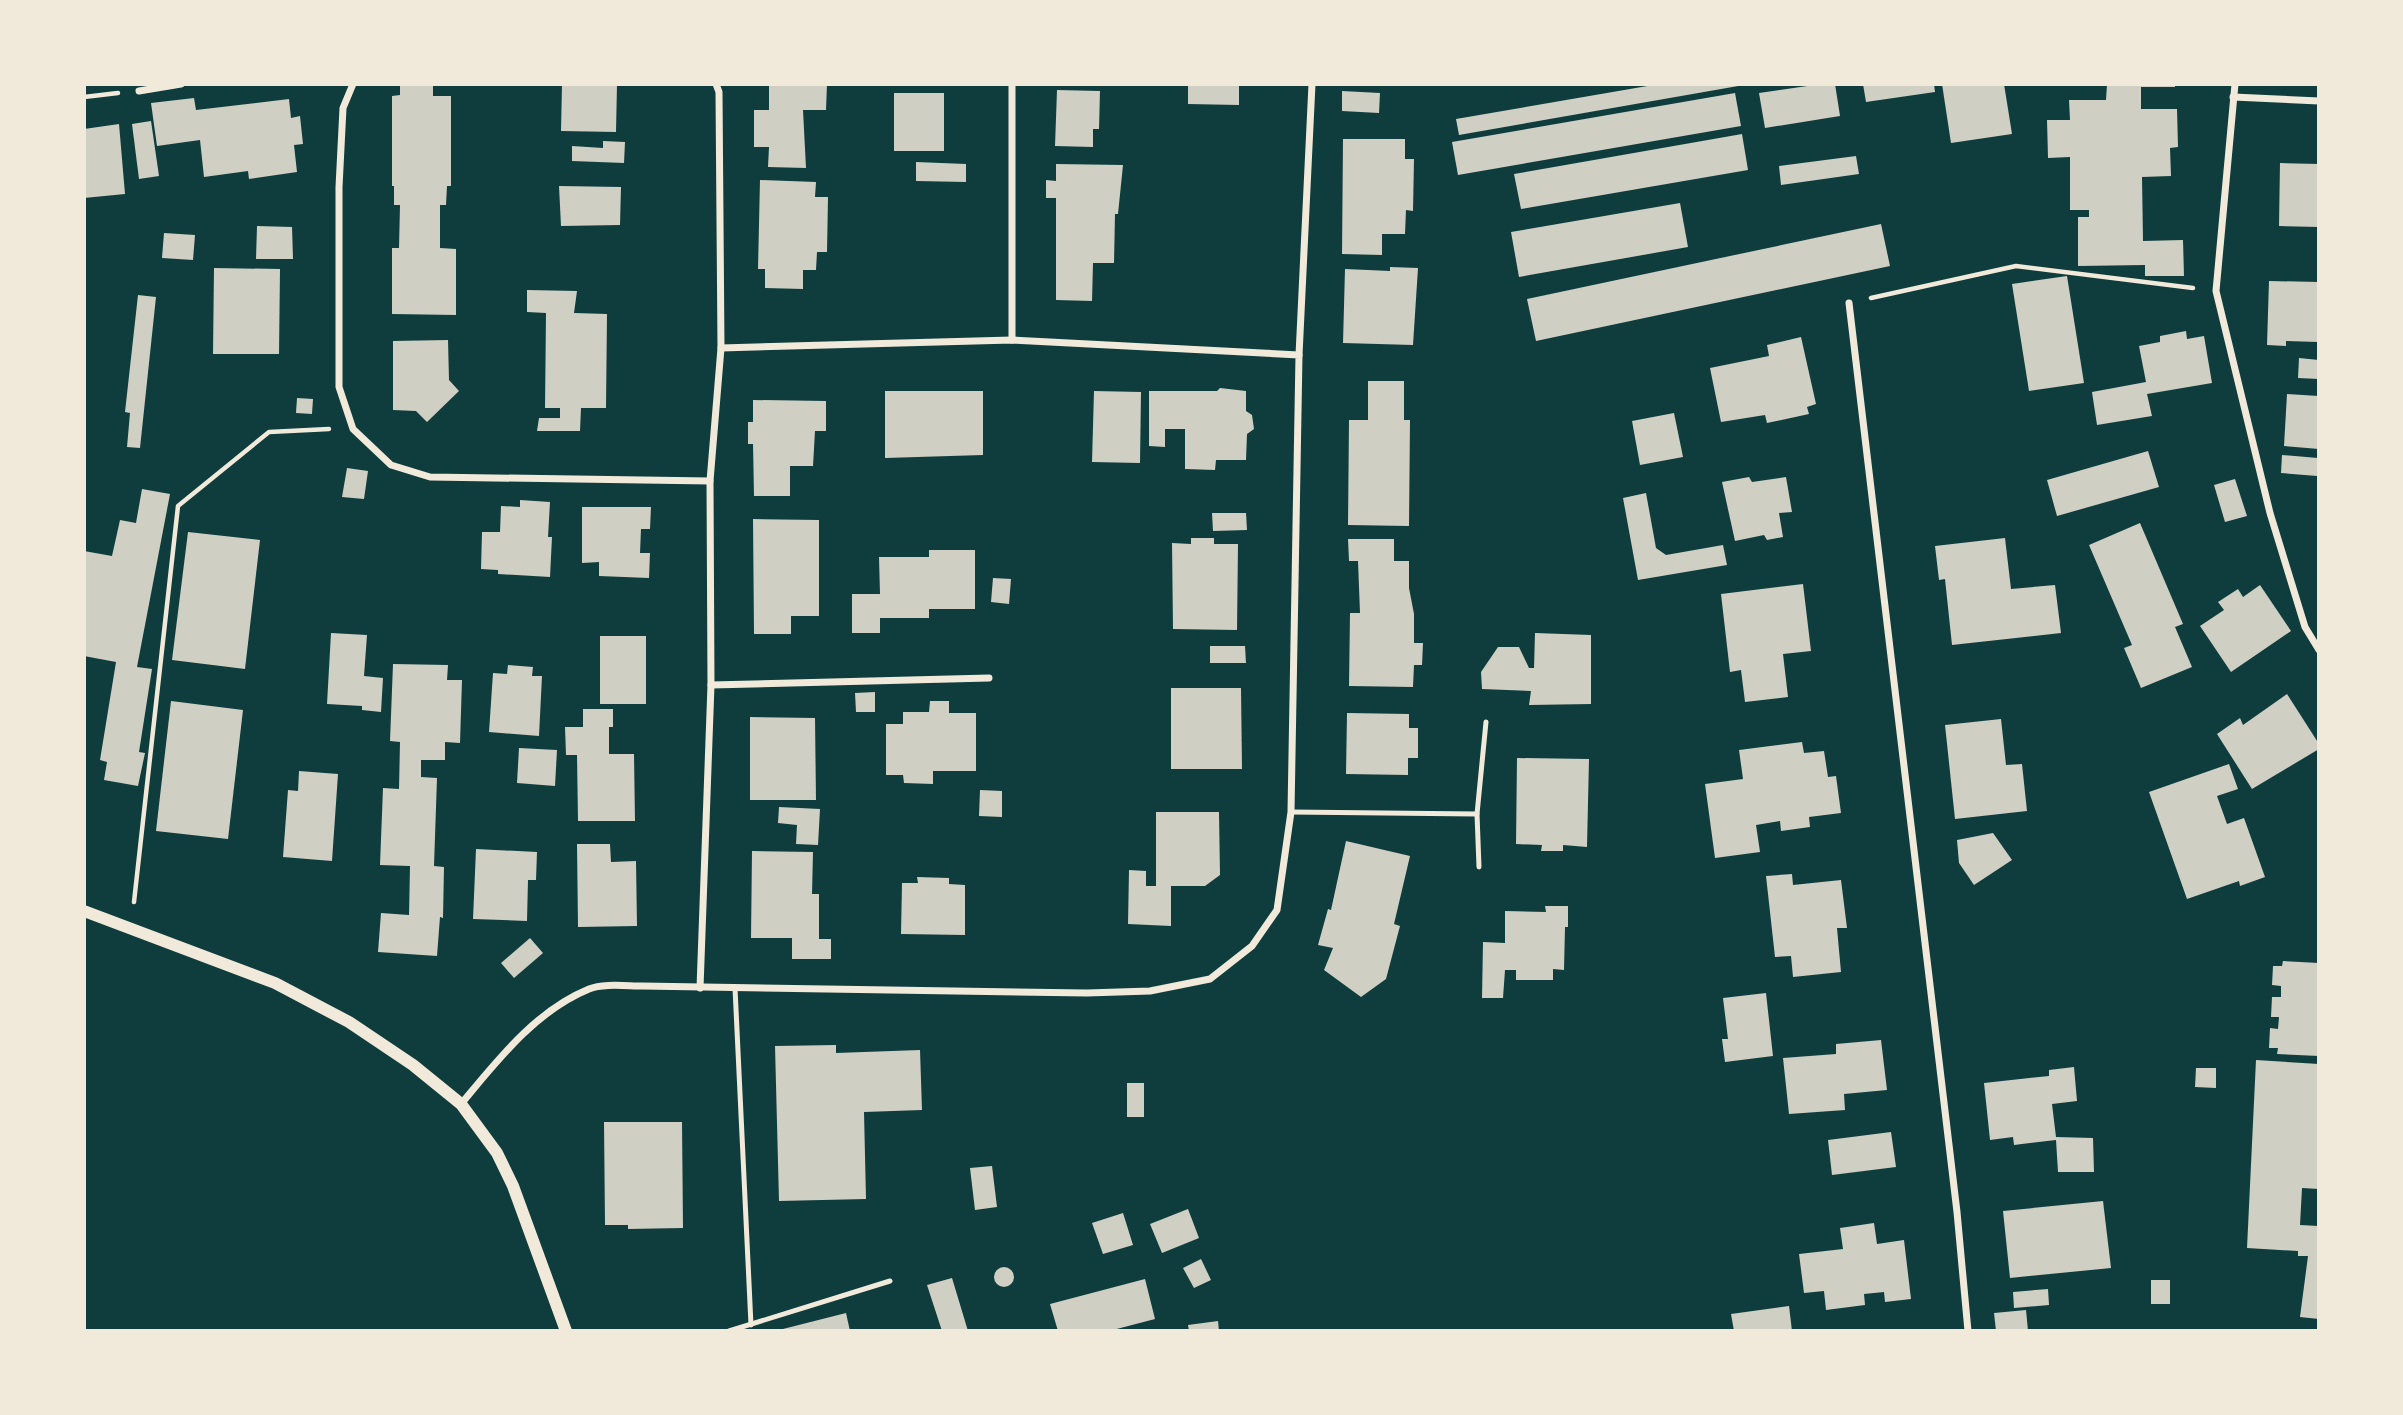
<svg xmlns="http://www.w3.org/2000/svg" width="2403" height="1415" font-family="'Source Sans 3',sans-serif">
  <rect width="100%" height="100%" fill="#0f3d3e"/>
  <g fill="#cfcfc3">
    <path d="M400 84H433V96H451V186H447L446 205H440V248L456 249V315L392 314V248H399L400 205H394V186H392V96L400 95Z"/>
    <path d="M562 84H617L616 132 561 131Z"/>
    <path d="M769 84H827L826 110H803L806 168 768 167 769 147H754V110H769Z"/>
    <path d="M1188 84H1239V105L1188 104Z"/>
    <path d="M1659 84 1744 85 1459 135 1456 119Z"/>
    <path d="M1821 84H1835L1840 116 1765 128 1759 93Z"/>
    <path d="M1863 84H1934L1935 92 1866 102Z"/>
    <path d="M1942 84H2004L2012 134 1951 143Z"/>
    <path d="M2107 84H2175V87H2141V109H2177L2178 147 2170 148 2171 176 2142 177 2143 241 2183 240 2184 276H2145V265L2078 266V217H2089V210H2070V157L2048 158 2047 120H2070L2069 100H2106Z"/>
    <path d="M1057 90 1100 91 1099 129H1093V147L1055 146Z"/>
    <path d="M1342 91 1380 93 1379 113 1342 111Z"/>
    <rect x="894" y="93" width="50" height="58"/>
    <path d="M1735 93 1741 126 1458 175 1452 142Z"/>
    <path d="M194 98 196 110 289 99 291 118 300 116 303 144 294 145 297 172 249 179 248 171 204 177 200 140 157 146 151 103Z"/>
    <path d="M151 121 159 176 139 179 132 124Z"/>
    <path d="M119 124 125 194 84 198V129Z"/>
    <path d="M1742 134 1748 170 1521 209 1514 174Z"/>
    <path d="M1343 139H1405V159H1414L1413 211 1406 210 1405 234H1382V255L1342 254Z"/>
    <path d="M603 141 625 142 624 163 572 161V146L603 148Z"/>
    <path d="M1856 156 1859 174 1781 185 1779 166Z"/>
    <path d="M916 162 966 164V182L916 181Z"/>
    <path d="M2280 163 2319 164V227L2279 226Z"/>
    <path d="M1056 164 1123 165 1118 214H1115L1114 263H1093L1092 301 1056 300V198H1046V180L1056 181Z"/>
    <path d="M760 180 816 182 815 197H828L827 252H817L816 270H803V289L765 288V269H758Z"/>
    <path d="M559 186 621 187 620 225 561 226Z"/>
    <path d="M1680 203 1688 247 1519 277 1511 232Z"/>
    <path d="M1881 224 1890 266 1536 341 1527 299Z"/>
    <path d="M257 226 292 227 293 259H256Z"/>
    <path d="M164 233 195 235 193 260 162 258Z"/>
    <path d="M1390 267 1418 268 1413 345 1343 343 1345 269 1390 271Z"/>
    <path d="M214 268 280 269 279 354H213Z"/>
    <path d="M2067 276 2084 383 2029 391 2012 284Z"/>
    <path d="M2269 281 2319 282 2318 342 2286 341V346L2267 345Z"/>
    <path d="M527 290 577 291 574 313 607 314 606 408H581L580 431H537L539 418H560V408H545L546 313 527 312Z"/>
    <path d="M138 295 156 297 140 448 127 447 130 413 125 412Z"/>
    <path d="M2186 331 2187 339 2204 336 2212 383 2147 394 2152 416 2097 425 2092 392 2146 382 2139 346 2160 342V336Z"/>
    <path d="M1801 337 1816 404 1807 407 1809 414 1767 423 1765 415 1721 422 1710 368 1769 356 1767 345Z"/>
    <path d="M448 340 449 380 459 391 427 422 416 411 393 410V341Z"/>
    <path d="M2299 358 2319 360V379L2298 378Z"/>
    <path d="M1368 381H1404V420H1410L1409 526 1348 525 1349 420H1368Z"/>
    <path d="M1220 388 1246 391V411L1252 415 1254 429 1247 434 1246 460H1216L1215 470 1185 469V429H1165V447L1149 446V391H1217Z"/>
    <path d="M885 391H983V455L885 458Z"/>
    <path d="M1094 391 1141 392 1140 463 1092 462Z"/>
    <path d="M2287 394 2319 396V449L2284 446Z"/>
    <path d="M297 398 313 399 312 414 296 413Z"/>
    <path d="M753 400 826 401V431H815L813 466H790V496H754L753 444H748V422H753Z"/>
    <path d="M1674 413 1683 457 1640 465 1632 421Z"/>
    <path d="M2148 451 2159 487 2057 516 2047 480Z"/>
    <path d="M2282 455 2318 458 2317 476 2281 473Z"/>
    <path d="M347 468 368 471 364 499 342 497Z"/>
    <path d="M1749 477 1752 482 1786 477 1792 512 1779 513 1783 537 1767 540 1764 535 1735 541 1722 482Z"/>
    <path d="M2235 479 2247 516 2225 522 2214 485Z"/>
    <path d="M142 489 170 494 137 667 152 669 139 752 145 753 138 786 104 780 107 762 100 760 116 662 84 656V551L112 556 120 520 136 523Z"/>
    <path d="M1646 493 1656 548 1666 555 1723 545 1727 565 1638 580 1623 498Z"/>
    <path d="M520 500 550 502 548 537H552L550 577 498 574V570L481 569 482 532H500L501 506 520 507Z"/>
    <path d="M582 507H651L650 529H641L640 553H650L649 578 599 576V562L582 563Z"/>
    <path d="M1212 513H1246L1247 530 1213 531Z"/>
    <path d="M753 519 819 520V616H791V634H754Z"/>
    <path d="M2140 523 2183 624 2175 627 2192 667 2141 688 2124 648 2132 645 2089 545Z"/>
    <path d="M188 532 260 540 245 669 172 660Z"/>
    <path d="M1191 538H1214V544H1238L1237 630 1173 629 1172 543 1191 544Z"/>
    <path d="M2005 538 2011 589 2055 585 2061 633 1952 645 1945 579 1939 580 1935 546Z"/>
    <path d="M1348 539H1394V561H1409V588L1414 614V643H1423L1422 665H1414L1413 687 1349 686 1350 613H1360L1358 561H1349Z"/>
    <path d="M929 550H975V609H929V618H880V633H852V594H880L879 557H929Z"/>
    <path d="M993 578 1011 579 1009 604 991 602Z"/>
    <path d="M1803 584 1811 651 1783 654 1788 697 1745 702 1741 670 1730 672 1721 594Z"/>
    <path d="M2260 585 2291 631 2231 672 2200 626 2224 610 2218 602 2238 589 2243 597Z"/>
    <path d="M331 633 367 635 364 676 383 678 381 712 362 710V706L327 704Z"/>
    <path d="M1535 633 1591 635V704L1529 705 1531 691 1482 689 1481 672 1498 647H1519L1529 668H1534Z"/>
    <rect x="600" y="636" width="46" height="68"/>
    <path d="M1210 646H1245L1246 663H1210Z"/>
    <path d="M393 664 448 665 447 680H462L460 743 445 742V760H421V777L437 778 434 866 444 867 443 918 440 917 437 956 378 952 381 913 409 915 410 866 380 865 383 788 399 789 400 742 390 741Z"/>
    <path d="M508 665 533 667 532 676H542L539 736 489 732 493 673 507 674Z"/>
    <path d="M1171 688H1241L1242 769H1171Z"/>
    <path d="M875 692V712H856L855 693Z"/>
    <path d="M2287 694 2319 744V749L2252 789 2217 734 2240 718 2243 725Z"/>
    <path d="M171 701 243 710 228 839 156 831Z"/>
    <path d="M930 701H949V713H976V771H933V784L904 783 903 775H886V724H903V712H929Z"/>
    <path d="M583 709H613V727H609V754H634L635 821H578L577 755H566L565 727H583Z"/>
    <path d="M1347 713 1409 714V728H1418V758H1408V775L1346 774Z"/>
    <path d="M750 717 815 718 816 800H750Z"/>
    <path d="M2001 719 2006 765 2022 764 2027 811 1955 819 1945 725Z"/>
    <path d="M1802 742 1804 753 1824 751 1828 777 1836 776 1841 813 1809 817 1810 827 1781 831 1780 821 1756 825 1760 852 1715 858 1705 784 1743 779 1739 750Z"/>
    <path d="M519 748 557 750 555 786 517 783Z"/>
    <path d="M1517 758 1589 759 1587 847 1563 845V851H1541L1542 845 1516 844Z"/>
    <path d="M2229 764 2238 789 2217 796 2227 824 2244 818 2265 877 2240 886 2239 881 2187 899 2149 792Z"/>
    <path d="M299 771 338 774 332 861 283 857 288 790 298 791Z"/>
    <path d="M980 790 1002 791V817L979 816Z"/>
    <path d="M779 807 820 809 818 845 796 844 797 825 778 823Z"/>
    <path d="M1156 812H1219L1220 875 1205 886H1171V926L1128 924 1129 870 1146 871V886H1156Z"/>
    <path d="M1993 833 2012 860 1974 885 1959 863 1957 840Z"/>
    <path d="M1346 841 1410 856 1394 924 1400 926 1386 979 1361 997 1324 970 1333 948 1318 945 1328 909 1331 910Z"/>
    <path d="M577 844H610L611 862 636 861 637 926 578 927Z"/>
    <path d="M476 849 537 852 536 880H528L527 921 473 919Z"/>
    <path d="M752 851 813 852 812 894H819V939H831V959H792V938H751Z"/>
    <path d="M1792 874 1793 885 1841 880 1847 928H1837L1841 972 1793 977 1791 956 1775 957 1766 876Z"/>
    <path d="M917 877 949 878V884L965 885V935L901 934 902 883H918Z"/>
    <path d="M1545 906H1568V927H1565L1564 970 1553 969V980H1516V970H1505L1503 998H1482L1483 942 1505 943V911L1546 912Z"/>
    <path d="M530 938 543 953 514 978 501 963Z"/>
    <path d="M2283 961 2319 963V1056L2277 1054 2278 1048H2269L2270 1028 2278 1029 2279 1017H2271L2272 997H2281V986L2272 985 2273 966H2282Z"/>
    <path d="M1766 993 1773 1056 1725 1062 1722 1039H1728L1723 998Z"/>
    <path d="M1881 1040 1887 1090 1844 1094 1845 1110 1789 1114 1783 1058 1836 1054V1044Z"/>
    <path d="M836 1045V1053L920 1050 922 1110 864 1112 866 1199 779 1201 775 1046Z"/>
    <path d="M2256 1060 2319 1064V1189L2302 1188 2300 1225 2319 1226V1319L2300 1317 2308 1256H2298V1251L2247 1248Z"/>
    <path d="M2074 1067 2077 1101 2052 1104 2056 1137 2093 1138 2094 1172H2058L2056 1140 2014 1145 2013 1137 1990 1140 1984 1083 2049 1076V1070Z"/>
    <path d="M2196 1068H2216V1088L2195 1087Z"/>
    <rect x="1127" y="1083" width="17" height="34"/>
    <path d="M604 1122H682L683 1228 628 1229V1225H605Z"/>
    <path d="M1891 1132 1896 1167 1832 1175 1828 1140Z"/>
    <path d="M992 1166 997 1207 975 1210 970 1168Z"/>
    <path d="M2103 1201 2111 1268 2010 1278 2003 1211Z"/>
    <path d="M1188 1209 1199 1238 1162 1253 1150 1224Z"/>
    <path d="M1123 1213 1133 1245 1103 1254 1092 1223Z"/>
    <path d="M1874 1223 1877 1244 1904 1240 1911 1299 1885 1302 1884 1292 1864 1294 1865 1305 1826 1310 1824 1291 1804 1293 1799 1254 1843 1249 1840 1228Z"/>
    <path d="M1201 1259 1211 1280 1194 1288 1183 1268Z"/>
    <circle cx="1004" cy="1277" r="10"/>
    <path d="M952 1278 968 1331H942L927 1285Z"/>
    <path d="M1145 1279 1155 1319 1109 1331H1058L1050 1304Z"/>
    <rect x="2151" y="1280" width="19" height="24"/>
    <path d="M2048 1289 2049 1305 2014 1308 2013 1292Z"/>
    <path d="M1789 1306 1792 1331H1734L1731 1314Z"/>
    <path d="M2026 1310 2028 1331H1996L1994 1313Z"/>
    <path d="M846 1313 850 1331H780L779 1330Z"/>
    <path d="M1218 1321 1219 1331H1189L1188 1325Z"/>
  </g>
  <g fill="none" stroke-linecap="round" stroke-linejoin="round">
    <g stroke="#f1e9da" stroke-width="4.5">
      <path d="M84 97 118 93"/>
      <path d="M1871 298 2016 266 2193 288"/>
      <path d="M134 902 178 506 269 432 329 429"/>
    </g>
    <g stroke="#f1e9da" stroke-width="5">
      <path d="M1291 812 1477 814"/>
      <path d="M1479 867 1477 814 1486 722"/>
      <path d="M735 988 751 1325"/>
      <path d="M729 1331 890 1281"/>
    </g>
    <g stroke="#f1e9da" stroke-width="7">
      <path d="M353 84 343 108 339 187V387L353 429 391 465 430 477 710 481"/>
      <path d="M2235 84 2216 291 2270 513 2305 627 2319 650"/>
      <path d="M139 91 181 84"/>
      <path d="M2233 97 2319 101"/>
      <path d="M1849 303 1957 1212 1968 1331"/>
      <path d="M1012 340V84"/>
      <path d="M1299 355 1312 84"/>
      <path d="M711 685 989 678"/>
      <path d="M700 988 711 685 710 481 721 348 719 92 716 84"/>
      <path d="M461 1104C497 1061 535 1011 589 989 603 983 627 986 642 986L1087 993 1150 991 1210 979 1252 946 1277 910 1291 812 1299 355 1012 340 721 348"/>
    </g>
    <path stroke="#f1e9da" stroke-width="12" d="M84 911 275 983 349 1022 413 1065 461 1104 497 1153 513 1186 566 1331"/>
  </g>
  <rect width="2403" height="1415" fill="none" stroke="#f1e9da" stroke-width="172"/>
</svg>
